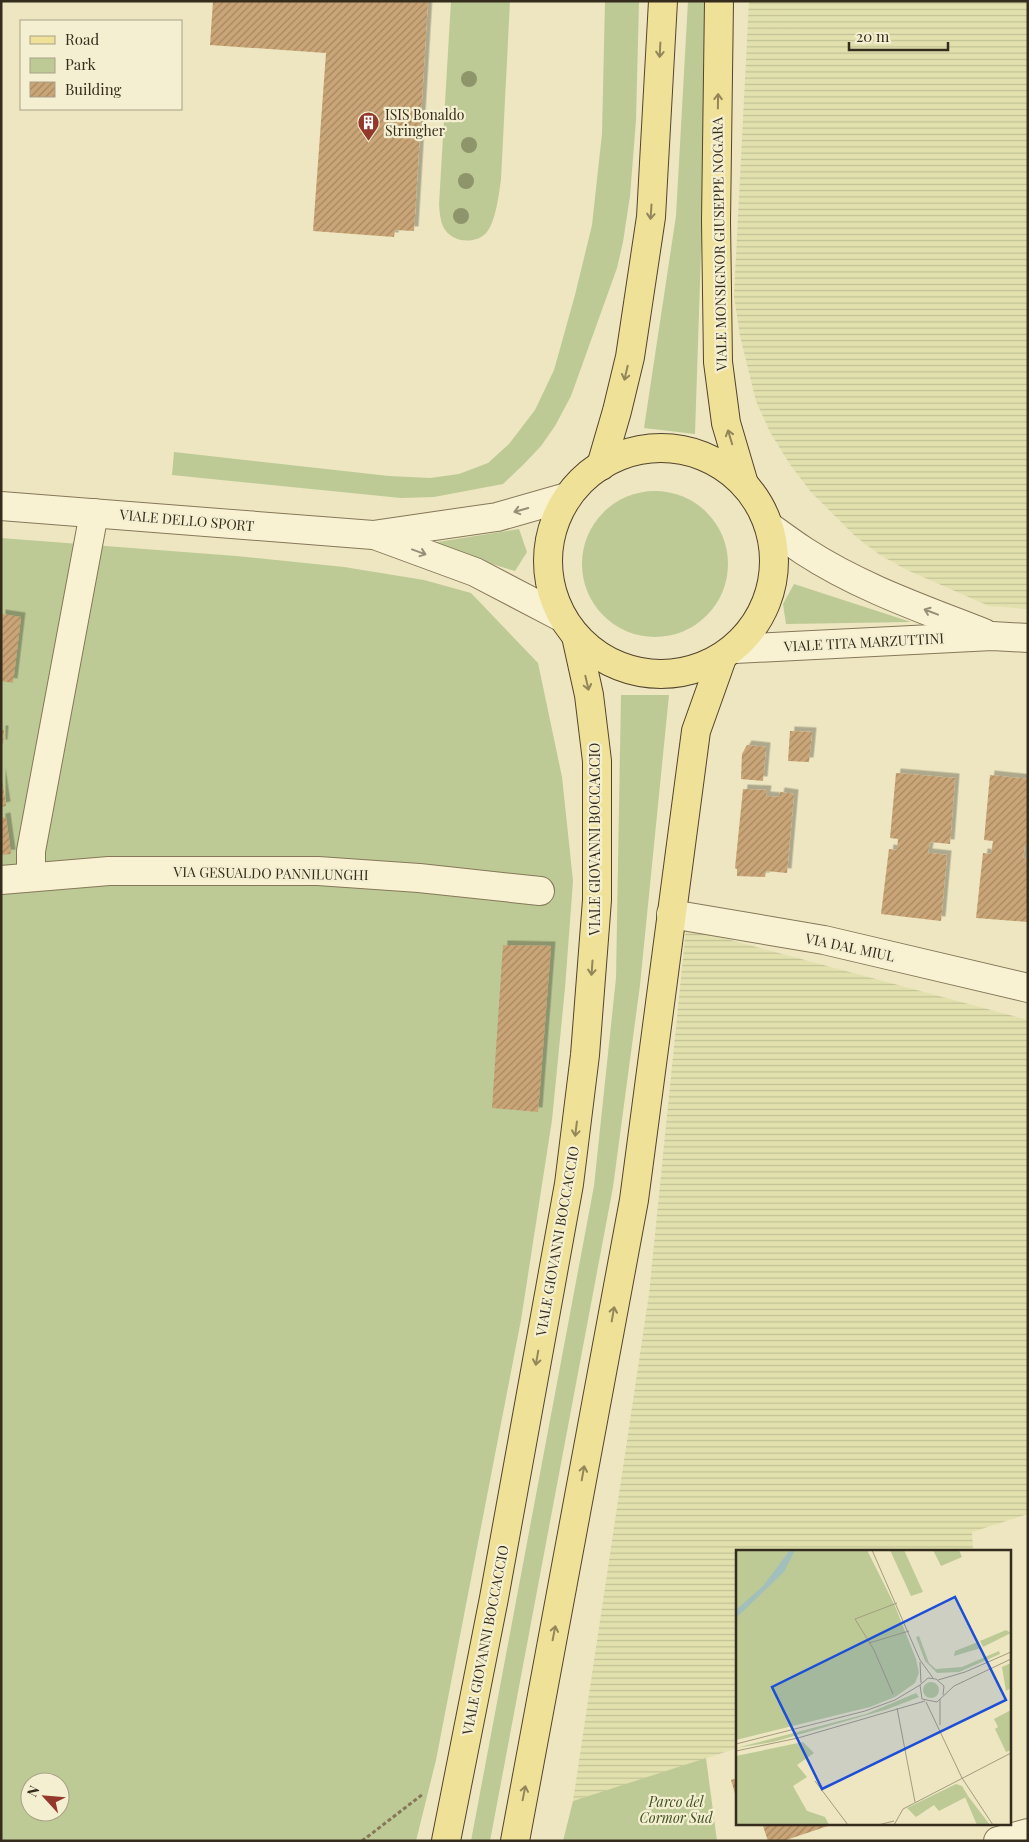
<svg xmlns="http://www.w3.org/2000/svg" width="1029" height="1842" font-family="'Playfair Display',serif">
  <defs>
    <pattern id="farmland-rules" width="6" height="5" patternUnits="userSpaceOnUse" patternTransform="scale(1.25)"><rect width="6" height="5" fill="#e2e1ae"/><path d="M0 2.5h6" fill="none" stroke="#c2c195"/></pattern>
    <pattern id="building-hatch" width="6" height="6" patternUnits="userSpaceOnUse" patternTransform="scale(1.25)"><rect width="6" height="6" fill="#caa577"/><path d="M-1 1l2-2M0 6l6-6M5 7l2-2" fill="none" stroke="#a58761"/></pattern>
    <filter id="shadow"><feDropShadow dx="4.5" dy="-4.5" stdDeviation="0" flood-color="#0004"/></filter>
  </defs>
  <rect width="100%" height="100%" fill="#ede6c0"/>
  <g fill="url(#farmland-rules)">
    <path d="M749 1H1028V609L989 606 907 570 880 555 855 536 811 492 789 463 770 432 756 401 740 336 734 296Z"/>
    <path d="M686 928 1028 1020V1514L972 1532 973 1551H738V1748L573 1801 649 1294Z"/>
  </g>
  <g fill="#bdca95" fill-rule="evenodd">
    <path d="M451 1H510L501 179C499 194 496 220 487 232 477 244 455 243 446 231 440 224 440 213 439 205Z"/>
    <path d="M605 1H639L636 120 630 196 623 242 617 268 571 396 555 426 541 446 524 464 503 484 434 497 401 498 172 475 174 452 389 476 430 478 459 474 488 463 509 444 535 410 554 370 575 295 592 225 602 134Z"/>
    <path d="M688 1H705L702 221 695 434 644 428 676 216Z"/>
    <circle cx="655" cy="564" r="73"/>
    <path d="M519 529 527 552 515 571 425 544Z"/>
    <path d="M1 538 236 556 344 567 424 580 471 593 538 663 562 777 573 881 565 988 552 1120 521 1320 436 1760 416 1841H1ZM30 1782H60V1812H30Z"/>
    <path d="M794 584 911 622 786 624 783 604Z"/>
    <path d="M621 695H669L640 985 613 1187 490 1841H471L594 1186 616 978Z"/>
    <path d="M706 1758 717 1841H563L573 1801Z"/>
  </g>
  <g fill="url(#building-hatch)" filter="url(#shadow)">
    <path d="M213 1H428L414 231 395 230 394 237 313 231 326 53 210 45Z"/>
    <path d="M1 614 21 617 13 683 1 681Z"/>
    <path d="M1 730H4L3 744H1Z"/>
    <path d="M790 731 812 732 809 762 788 761Z"/>
    <path d="M747 745 766 747 763 781 741 779 742 754Z"/>
    <path d="M1 772 6 806 1 807Z"/>
    <path d="M896 773 955 778 950 844 930 842 928 853 947 855 941 921 881 914 889 849 897 850 898 839 890 838Z"/>
    <path d="M990 775 1028 779V845H1025L1023 858 1028 859V922L976 918 983 853 991 854 993 841 984 840Z"/>
    <path d="M743 789 767 790 766 796 779 797 780 792 794 794 787 873 766 871 765 877 737 876V869L735 868Z"/>
    <path d="M6 817 11 854 1 855V818Z"/>
    <path d="M503 945 551 946 538 1112 492 1108Z"/>
    <path d="M738 1778V1800H737L731 1780Z"/>
    <path d="M762 1823H834V1824L783 1841H768Z"/>
  </g>
  <g fill="none" stroke-linecap="round" stroke-linejoin="round">
    <defs>
      <g id="minor">
        <path d="M1 506 373 535 497 517 567 497"/>
        <path d="M770 527C781 535 792 543 804 551 859 587 923 609 984 633"/>
        <path d="M377 536 475 572 563 618"/>
        <path d="M735 649 992 636 1028 638"/>
        <path d="M31 877V851L94 513"/>
        <path d="M1 880 109 871H318L419 878 540 891"/>
        <path d="M671 914 824 940 1028 988"/>
        <path d="M998 1841 1028 1833"/>
      </g>
      <g id="major">
        <path d="M719 1 716 221 718 362 726 423 744 484"/>
        <circle cx="661" cy="561" r="113"/>
        <path d="M601 466 617 411 630 357 651 217 663 1"/>
        <path d="M446 1841 494 1598 569 1184 585 1055 597 900V761L589 695 576 636"/>
        <path d="M515 1841 634 1200 696 731 722 658"/>
      </g>
    </defs>
    <use href="#minor" stroke="#867759" stroke-width="30"/>
    <use href="#major" stroke="#53442d" stroke-width="30"/>
    <path stroke="#867759" stroke-width="3" stroke-dasharray="4 2.5" stroke-linecap="butt" d="M362 1841 423 1794"/>
    <use href="#minor" stroke="#f8f2d3" stroke-width="28"/>
    <use href="#major" stroke="#f0e198" stroke-width="28"/>
  </g>
  <g fill="#8e956a">
    <circle cx="469" cy="79" r="8"/>
    <circle cx="469" cy="145" r="8"/>
    <circle cx="466" cy="181" r="8"/>
    <circle cx="461" cy="216" r="8"/>
  </g>
  <defs><path id="oneway-shaft" d="M-6 0H5M1.5-3L5.5 0L1.5 3" fill="none" stroke-width="1.6" stroke-linecap="round" stroke-linejoin="round" transform="scale(1.25)"/></defs>
  <g stroke="#92865a">
    <use href="#oneway-shaft" transform="translate(660 50) rotate(93)"/>
    <use href="#oneway-shaft" transform="translate(718 101) rotate(-89)"/>
    <use href="#oneway-shaft" transform="translate(651 212) rotate(94)"/>
    <use href="#oneway-shaft" transform="translate(626 373) rotate(103)"/>
    <use href="#oneway-shaft" transform="translate(730 437) rotate(-107)"/>
    <use href="#oneway-shaft" transform="translate(587 683) rotate(77)"/>
    <use href="#oneway-shaft" transform="translate(592 968) rotate(94)"/>
    <use href="#oneway-shaft" transform="translate(576 1129) rotate(97)"/>
    <use href="#oneway-shaft" transform="translate(613 1314) rotate(-80)"/>
    <use href="#oneway-shaft" transform="translate(537 1358) rotate(100)"/>
    <use href="#oneway-shaft" transform="translate(583 1473) rotate(-80)"/>
    <use href="#oneway-shaft" transform="translate(554 1633) rotate(-79)"/>
    <use href="#oneway-shaft" transform="translate(524 1793) rotate(-79)"/>
  </g>
  <g stroke="#968f78">
    <use href="#oneway-shaft" transform="translate(521 510) rotate(164)"/>
    <use href="#oneway-shaft" transform="translate(419 552) rotate(20)"/>
    <use href="#oneway-shaft" transform="translate(931 612) rotate(-159)"/>
  </g>
  <defs>
    <symbol id="building-pin" viewBox="-11 -11 22 30"><path d="M0 17L-7.5 6A9.5 9.5 0 1 1 7.5 6Z" fill="#93382a" stroke="#f4efd0"/><path d="M-4-6H4V6H1V3H-1V6H-4ZM-2.5-4.3h1.7v1.8h-1.7ZM.8-4.3h1.7v1.8H.8ZM-2.5-1h1.7V.8h-1.7ZM.8-1h1.7V.8H.8Z" fill="#fff"/></symbol>
  </defs>
  <g fill-rule="evenodd">
    <use href="#building-pin" x="356" y="110" width="25" height="34"/>
  </g>
  <g text-anchor="middle" dominant-baseline="central" stroke-width="4.5" stroke-linejoin="round" paint-order="stroke">
    <g font-size="14" fill="#352c1d" stroke="#f4efd0" text-anchor="start">
      <text x="385" y="114">ISIS Bonaldo<tspan x="385" dy="16">Stringher</tspan></text>
    </g>
    <g font-size="14" fill="#352c1d" stroke="#f4efd0">
      <text transform="translate(719 244) rotate(-91)">VIALE MONSIGNOR GIUSEPPE NOGARA</text>
      <text transform="translate(187 520) rotate(5)">VIALE DELLO SPORT</text>
      <text transform="translate(864 642) rotate(-3)">VIALE TITA MARZUTTINI</text>
      <text transform="translate(594 839) rotate(-90)">VIALE GIOVANNI BOCCACCIO</text>
      <text transform="translate(271 873) rotate(1)">VIA GESUALDO PANNILUNGHI</text>
      <text transform="translate(850 947) rotate(12)">VIA DAL MIUL</text>
      <text transform="translate(557 1241) rotate(-80)">VIALE GIOVANNI BOCCACCIO</text>
      <text transform="translate(485 1640) rotate(-79)">VIALE GIOVANNI BOCCACCIO</text>
    </g>
    <g font-size="14" font-style="italic" fill="#405224" stroke="#f4efd0">
      <text x="676" y="1801">Parco del<tspan x="676" dy="16">Cormor Sud</tspan></text>
    </g>
  </g>
  <g transform="translate(736 1550)">
    <rect width="275" height="275" fill="#ede6c0"/>
    <path d="M0 0H131L159 56 180 109 183 123 179 133 159 147 134 157 0 190ZM154 0H168L187 42 175 46ZM197 0H223L226 7 205 16ZM270 80 275 83 247 97 244 91ZM183 86 193 113 200 119 226 117 263 101 264 104 223 122 201 123 189 111 180 87ZM242 92 245 98 218 106 219 101ZM275 113V138L270 141 266 117ZM187 140a8 8 0 1 1 16 0a8 8 0 1 1-16 0ZM180 143 183 147 152 159 37 192 0 198 130 164ZM67 192 78 203 61 215 71 227 57 236 71 261 89 268 93 275H0V206ZM220 234 226 236 232 246 203 261 198 255 180 267 171 258Z" fill="#bdca95"/>
    <path d="M46 0H54L47 14 0 60V42L20 37 31 16ZM59 0H66L59 16 23 61 26 85 33 100 38 99 39 105 118 71 124 82 47 117 39 106 28 138 11 75 0 99V68L36 35ZM0 104 24 154 17 160 0 127ZM275 160V200L270 202 259 179 262 177 258 169ZM232 246 254 275H241L229 247ZM71 261 89 267 93 275H72L75 271Z" fill="#bdca95"/>
    <path d="M54 0H59L48 22 0 68V60L27 36Z" fill="#a3bfbb"/>
    <path fill="none" stroke="#a39c7f" stroke-width="1" d="M136 0 184 110 197 128M133 93 173 81M184 112 185 133M202 130 229 122 275 102M157 144 138 100 119 69 161 53M207 145 208 136 200 129 192 128 184 135 186 149 201 152 218 136 275 109M190 152 226 228 257 275M161 158 179 252M204 175V149M0 194 129 161 159 150 184 135M0 201 62 188 189 151M79 231 112 275M142 275 158 271M158 275 167 259 275 203"/>
    <path fill="#1d4ed8" fill-opacity="0.15" stroke="#1d4ed8" stroke-width="2.5" d="M219 47 270 150 86 239 36 137Z"/>
    <rect width="275" height="275" fill="none" stroke="#352c1d" stroke-width="2.5"/>
  </g>
  <rect width="1029" height="1842" fill="none" stroke="#352c1d" stroke-width="5"/>
  <rect x="20" y="20" width="162" height="90" fill="#f4efd0" stroke="#a8a188"/>
  <rect x="30" y="36" width="25" height="8" fill="#f0e198" stroke="#a8a188"/>
  <text x="65" y="45" font-size="15" fill="#352c1d">Road</text>
  <rect x="30" y="58" width="25" height="15" fill="#bdca95" stroke="#a8a188"/>
  <text x="65" y="70" font-size="15" fill="#352c1d">Park</text>
  <rect x="30" y="82" width="25" height="15" fill="url(#building-hatch)" stroke="#a8a188"/>
  <text x="65" y="95" font-size="15" fill="#352c1d">Building</text>
  <g transform="translate(45 1797) rotate(296)"><circle r="24" fill="#f4efd0" stroke="#a8a188"/>
  <path d="M0-4L9 19L0 12L-9 19Z" fill="#93382a"/>
  <text y="-8" font-size="14" font-weight="bold" text-anchor="middle" fill="#352c1d">N</text>
  </g>
  <path d="M849 42v8h99v-8" fill="none" stroke="#352c1d" stroke-width="2.5"/>
  <text x="856" y="42" font-size="15" fill="#352c1d" stroke="#f4efd0" stroke-width="4" paint-order="stroke">20 m</text>
</svg>
